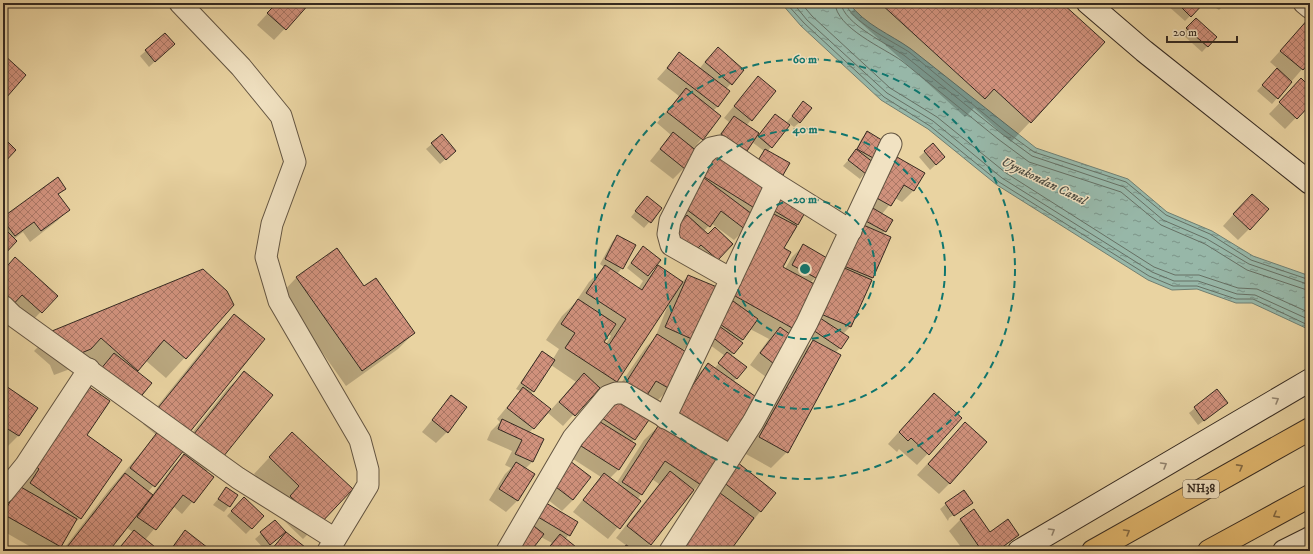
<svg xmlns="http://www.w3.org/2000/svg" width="1313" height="554" font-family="'IM FELL DW Pica',serif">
  <defs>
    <pattern id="water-ripples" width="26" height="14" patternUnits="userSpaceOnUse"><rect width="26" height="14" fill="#97b7a8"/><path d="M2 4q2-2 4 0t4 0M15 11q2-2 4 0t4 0" fill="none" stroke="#7c9588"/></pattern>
    <pattern id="building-cross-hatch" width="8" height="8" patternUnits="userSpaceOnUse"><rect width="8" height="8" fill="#d0917c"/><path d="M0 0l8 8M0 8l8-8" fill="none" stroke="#aa7765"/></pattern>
  </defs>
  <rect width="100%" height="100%" fill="#e9d3a1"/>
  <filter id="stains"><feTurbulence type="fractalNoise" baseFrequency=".005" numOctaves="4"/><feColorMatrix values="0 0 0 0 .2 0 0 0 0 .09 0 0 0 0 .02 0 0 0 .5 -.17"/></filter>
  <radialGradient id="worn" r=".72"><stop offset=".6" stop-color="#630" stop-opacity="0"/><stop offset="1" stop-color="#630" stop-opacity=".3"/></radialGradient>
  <path fill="url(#water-ripples)" stroke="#707f72" d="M781 3H849C865 25 890 34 911 49L1036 148 1128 179 1167 212 1212 231 1253 256 1310 276V330L1252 303H1236L1197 289 1172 290 1148 280 997 185 928 129 881 100 801 26Z"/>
  <g fill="#0003" fill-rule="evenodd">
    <path d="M277 3H309L274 40 257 25Z"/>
    <path d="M860 3H1061L1030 122 1011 142 974 108 965 117 850 13Z"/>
    <path d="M1169 3H1203L1185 21 1167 5Z"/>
    <path d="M1209 3H1226L1219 10Z"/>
    <path d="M1309 19 1310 60 1272 104 1257 91 1278 69 1270 62Z"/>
    <path d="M1191 24 1216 37 1202 52 1182 34Z"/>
    <path d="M165 34 168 49 149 67 140 56Z"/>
    <path d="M680 53 700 68 707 59 743 70 726 89 718 106 713 111 720 116 693 149 684 168 673 179 650 161 671 135 657 123 679 96 657 79Z"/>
    <path d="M758 77 775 91 746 126 759 134 775 115 771 147 750 173 764 151 752 142 735 162 711 146 729 122 724 118Z"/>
    <path d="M1310 88V103L1285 129 1269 114 1291 91Z"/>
    <path d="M803 103 800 122 794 127 787 122Z"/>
    <path d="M867 133 884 142 873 163 860 179 843 166 853 155 862 138Z"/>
    <path d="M432 144 449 156 440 164 426 149Z"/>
    <path d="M933 144 944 157 930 170 919 157Z"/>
    <path d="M898 158 924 173 913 191 902 202 895 198 882 214 885 231 882 234 889 237 872 278 850 327 843 334 840 348 835 353 787 452 771 468 744 453 797 357 814 340 805 334 887 169Z"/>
    <path d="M701 163 755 208 750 214 745 229 734 240 711 223 704 231 717 260 663 242Z"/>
    <path d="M65 189 58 195 68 210 57 221 30 242 23 232 14 239 3 254V218Z"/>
    <path d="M642 203 661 208 644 228 631 217Z"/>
    <path d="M767 203 797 224 783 249 781 267 785 269 792 257 803 246 826 258 815 278 810 283 794 328 788 334 766 377 750 365 769 339 750 329 731 356 737 378 733 382 713 459 700 484 687 497 650 544 643 551H621L627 546 616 538 659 484 652 479 637 500 639 501 608 539 573 512 601 477 570 457 646 347 655 338 670 300 616 382 600 398 593 393 563 426 548 413 576 382 551 365 531 394 550 409 529 433 543 439 532 462 525 469 533 475 517 501 506 512 489 500 505 474 511 468 505 465 512 451 487 440 491 431 500 422 497 419 520 391 516 389 537 358 542 352 553 359 559 349 546 340 562 316 575 303 589 282 604 267 600 264 612 242 618 236 622 268 617 274 638 289 643 281 627 268 638 253 660 260 648 277 658 267 682 282 688 276 693 340 682 351 669 389 658 400 647 393 634 439 631 443 634 445 618 470 609 479 616 484 644 440 660 425 692 380 708 364 714 369 725 356 706 342ZM609 334 611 336 606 344 603 342Z"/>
    <path d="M1241 206 1249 229 1238 240 1223 226Z"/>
    <path d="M337 249 364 288 414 333 398 349 346 386 281 294 296 278Z"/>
    <path d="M1310 261V269L1306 266Z"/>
    <path d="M3 271 56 296 30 323 10 305Z"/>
    <path d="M233 305 166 378 145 360 136 371 137 400 126 411 70 369 54 375 50 365 34 351 53 332Z"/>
    <path d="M234 316 188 432 180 448 228 388 244 373 222 456 206 472 213 477 182 514 173 506 145 540 159 551H116L133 532 127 528 108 551H62L109 490 156 435 143 424 218 331ZM181 452 185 455 173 466 152 495 148 492Z"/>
    <path d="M3 385 37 408 18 436 7 447 3 444Z"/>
    <path d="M1217 390 1221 408 1198 425 1189 413Z"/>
    <path d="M451 397 447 432 436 443 422 432Z"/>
    <path d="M923 405 961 418 917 465 899 449 897 452 888 444Z"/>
    <path d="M965 423 950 483 939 494 917 475Z"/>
    <path d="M292 433 319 523 303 539 275 512 284 502 254 474Z"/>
    <path d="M85 435 80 518 71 526 60 546 55 551H38L3 531V506L8 498 24 485 15 478Z"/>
    <path d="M559 473 573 500 562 511 542 495Z"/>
    <path d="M726 475 774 494 729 551H675Z"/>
    <path d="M227 488 229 506 224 512 213 505Z"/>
    <path d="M972 503 949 518 948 521 940 509 946 504Z"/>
    <path d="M238 504 263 516 246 534 227 516Z"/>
    <path d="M974 511 990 533 1018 535 999 551H964L949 531 960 520Z"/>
    <path d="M530 512 577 522 565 540 572 551H546L552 543 541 537 530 551H510Z"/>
    <path d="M275 521 279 537 265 550 255 539Z"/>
    <path d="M286 533 309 551H270Z"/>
    <path d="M180 537 204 551H169Z"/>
    <path d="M459 547 465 551H456Z"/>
  </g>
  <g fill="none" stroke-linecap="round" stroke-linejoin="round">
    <g stroke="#667064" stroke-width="1">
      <path d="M786 3 804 23 884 97 930 126 999 182 1149 276 1173 286H1197L1236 299H1253L1310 326"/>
      <path d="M793 3 807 20 887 93 933 121 1002 178 1152 272 1174 281H1198L1237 294 1255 295 1310 320"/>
      <path d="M801 3 812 16 890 88 937 117 1006 173 1154 267 1175 275H1199L1238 288 1257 289 1310 313"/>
      <path d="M835 3C836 28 884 48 902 61L998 139 1029 162 1121 192 1161 225 1205 244 1247 270 1310 291"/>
      <path d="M841 3C843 24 890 45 905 56L1002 134 1032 156 1124 187 1163 220 1207 239 1249 264 1310 285"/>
      <path d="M846 3C848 20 894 42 909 52L1005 131 1034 152 1126 182 1166 215 1210 234 1251 260 1310 280"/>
    </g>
  </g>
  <g fill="url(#building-cross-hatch)" stroke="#352a21">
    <path d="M277 3H310L286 30 267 13Z"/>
    <path d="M880 3H1062L1105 42 1031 123 994 89 985 99Z"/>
    <path d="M1177 3H1204L1191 17Z"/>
    <path d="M1196 18 1217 37 1208 47 1186 28Z"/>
    <path d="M1309 18 1310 19V62L1303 70 1280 51Z"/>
    <path d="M165 33 175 44 155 62 145 50Z"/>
    <path d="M718 47 744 70 732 85 705 62Z"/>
    <path d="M679 52 730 91 718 107 667 68Z"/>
    <path d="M3 54 26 75 6 98 3 96Z"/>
    <path d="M1277 68 1292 82 1278 99 1262 85Z"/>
    <path d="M758 76 776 91 752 121 734 106Z"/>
    <path d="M1301 78 1310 87V105L1297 119 1279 102Z"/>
    <path d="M686 88 721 116 703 140 667 112Z"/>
    <path d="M803 101 812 108 800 123 792 116Z"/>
    <path d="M775 114 790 125 772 148 758 136Z"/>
    <path d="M734 116 759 133 747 151 721 134Z"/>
    <path d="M867 131 885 142 875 159 857 149Z"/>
    <path d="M673 132 698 152 685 169 660 149Z"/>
    <path d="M442 134 456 151 446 160 431 143Z"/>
    <path d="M3 137 16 150 3 164Z"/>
    <path d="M933 143 945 157 936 165 924 151Z"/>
    <path d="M765 149 790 163 779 182 754 167Z"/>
    <path d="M856 149 874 163 866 174 848 160Z"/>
    <path d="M711 151 769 187 756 209 698 173Z"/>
    <path d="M897 157 925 173 914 191 904 185 891 206 873 196Z"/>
    <path d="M58 177 66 189 58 194 70 210 41 231 34 222 15 236 3 220V217Z"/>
    <path d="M704 178 756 217 746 230 721 211 710 227 682 206Z"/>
    <path d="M778 191 807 209 798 225 768 207Z"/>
    <path d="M1252 194 1269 209 1250 230 1233 214Z"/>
    <path d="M647 196 662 208 651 223 635 211Z"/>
    <path d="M871 207 893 220 886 232 864 220Z"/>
    <path d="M772 213 797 226 784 248 791 252 783 267 818 286 794 329 728 292Z"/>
    <path d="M687 215 708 234 715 227 733 244 718 260 701 245 695 251 673 231Z"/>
    <path d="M861 224 891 237 873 278 844 266Z"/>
    <path d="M3 227 17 241 3 256Z"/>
    <path d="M617 235 636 245 623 269 605 259Z"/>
    <path d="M803 244 827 258 816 278 792 265Z"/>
    <path d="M643 246 661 260 648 276 631 263Z"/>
    <path d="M337 248 364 286 376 278 415 333 362 371 296 277Z"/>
    <path d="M15 257 58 296 42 313 22 295 8 310 3 305V271Z"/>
    <path d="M605 265 642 290 658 265 683 282 617 382 565 348 575 333 561 324 578 299 616 324 604 342 609 345 626 319 586 293Z"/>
    <path d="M842 267 872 280 851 327 821 314Z"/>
    <path d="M203 269 227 291 234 305 186 359 164 340 138 371 101 338 91 349 74 356 69 346 52 331Z"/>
    <path d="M688 275 717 287 694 340 665 327Z"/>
    <path d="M733 301 758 319 743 340 717 322Z"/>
    <path d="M234 314 265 339 189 433 158 408Z"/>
    <path d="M817 316 849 337 841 349 810 328Z"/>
    <path d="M719 326 743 343 734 354 711 336Z"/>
    <path d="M780 327 798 340 778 367 760 353Z"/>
    <path d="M657 334 691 355 670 389 656 381 644 400 623 387Z"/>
    <path d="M813 340 841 355 788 453 759 437Z"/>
    <path d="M542 351 555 360 534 392 521 383Z"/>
    <path d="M727 352 747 367 737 379 718 363Z"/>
    <path d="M114 353 152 383 138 400 100 370Z"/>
    <path d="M708 363 759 399 727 446 675 411Z"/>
    <path d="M244 371 273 395 223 457 194 434Z"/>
    <path d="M584 373 600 388 575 416 559 402Z"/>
    <path d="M3 384 38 408 19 436 3 426Z"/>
    <path d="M85 384 110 401 87 435 122 460 81 519 30 483 39 469 30 462Z"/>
    <path d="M523 387 551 409 534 429 507 408Z"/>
    <path d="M1217 389 1228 403 1204 421 1194 407Z"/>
    <path d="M934 393 962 418 929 455 911 438 908 441 899 432Z"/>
    <path d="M618 394 651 417 635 440 602 418Z"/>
    <path d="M451 395 467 407 448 433 432 420Z"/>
    <path d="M502 419 544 439 533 462 515 454 522 440 498 429Z"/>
    <path d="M597 420 636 444 619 470 581 446Z"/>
    <path d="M965 422 987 442 950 484 928 464Z"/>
    <path d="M660 423 717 460 701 485 665 461 642 495 622 482Z"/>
    <path d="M159 430 184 450 155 487 130 468Z"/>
    <path d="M292 432 353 489 320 524 290 496 299 486 269 457Z"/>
    <path d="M184 454 214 477 194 503 183 495 156 530 137 517Z"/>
    <path d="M570 461 591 477 573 500 552 484Z"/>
    <path d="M516 462 535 474 518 501 499 489Z"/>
    <path d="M737 462 776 493 761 512 722 481Z"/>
    <path d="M670 471 694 490 651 545 627 526Z"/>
    <path d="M125 473 153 495 109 551H64Z"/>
    <path d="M604 473 641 501 620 529 583 500Z"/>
    <path d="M19 486 77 519 61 547 3 514Z"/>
    <path d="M226 487 238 495 230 507 218 499Z"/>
    <path d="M964 490 973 503 954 516 945 503Z"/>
    <path d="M720 493 754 518 730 551H679Z"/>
    <path d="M244 497 264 516 252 529 231 511Z"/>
    <path d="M541 500 578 522 570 536 533 514Z"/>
    <path d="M974 509 990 532 1008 519 1019 535 997 551H982L960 519Z"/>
    <path d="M275 520 286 532 270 545 260 532Z"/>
    <path d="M530 523 544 534 531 551H522L513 544Z"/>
    <path d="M134 530 160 551H117Z"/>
    <path d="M185 530 208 548 205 551H176L172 548Z"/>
    <path d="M286 532 310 551H274L272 549Z"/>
    <path d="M560 534 576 547 573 551H546Z"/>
    <path d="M626 545 637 551H623Z"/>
  </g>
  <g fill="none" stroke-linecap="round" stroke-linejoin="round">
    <defs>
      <g id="street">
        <path d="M180 3 241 67 281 116 295 162 272 224 266 257 279 301 360 440 368 470V485L328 551"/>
        <path d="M1304 3 1310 8"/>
        <path d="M731 279 671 245 668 234 670 221 704 154 711 148 720 146 776 184 851 231"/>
        <path d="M3 306 12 315 238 478 335 539"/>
        <path d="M665 418 776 184"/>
        <path d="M3 493 25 466 89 369"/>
        <path d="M507 551 573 438 608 396 616 393H624L731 456"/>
        <path d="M670 551 753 422 807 323 891 144"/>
      </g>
      <g id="secondary">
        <path d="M1088 3 1144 51 1310 183"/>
        <path d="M1019 551 1310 380"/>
        <path d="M1284 551 1310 538"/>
      </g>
      <g id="highway">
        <path d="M1093 551 1310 429"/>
        <path d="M1209 551 1310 496"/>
      </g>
    </defs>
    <use href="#street" stroke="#625441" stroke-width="23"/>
    <use href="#secondary" stroke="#352a21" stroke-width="24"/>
    <use href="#highway" stroke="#352a21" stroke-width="24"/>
    <use href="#street" stroke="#f1e2c2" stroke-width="21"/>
    <use href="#secondary" stroke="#f1e2c2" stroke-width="22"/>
    <use href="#highway" stroke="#e4ba70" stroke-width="22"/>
  </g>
  <defs><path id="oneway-chevron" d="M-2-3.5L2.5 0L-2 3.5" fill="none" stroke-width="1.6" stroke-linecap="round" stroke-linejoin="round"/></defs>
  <g stroke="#938672">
    <use href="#oneway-chevron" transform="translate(1276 400) rotate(-30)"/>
    <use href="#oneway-chevron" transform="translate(1164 465) rotate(-30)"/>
    <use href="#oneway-chevron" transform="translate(1052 531) rotate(-31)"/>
  </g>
  <g stroke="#846b45">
    <use href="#oneway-chevron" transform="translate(1240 467) rotate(-29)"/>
    <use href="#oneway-chevron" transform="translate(1276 515) rotate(151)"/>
    <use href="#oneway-chevron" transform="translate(1127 532) rotate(-30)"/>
  </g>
  <g fill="none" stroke="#0f766e" stroke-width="2" stroke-dasharray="7 5">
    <circle cx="805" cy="269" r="70"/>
    <circle cx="805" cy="269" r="140"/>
    <circle cx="805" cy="269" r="210"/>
  </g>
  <g text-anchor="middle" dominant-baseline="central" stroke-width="3" stroke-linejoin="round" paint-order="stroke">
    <rect fill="#f1e2c2" stroke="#6d6151" stroke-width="1" x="1183" y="480" width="36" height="18" rx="3"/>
    <g font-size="11" font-weight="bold" fill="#352a21">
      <text x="1201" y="489">NH38</text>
    </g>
    <g font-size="13" font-style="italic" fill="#4e4d43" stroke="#f1e2c2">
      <text transform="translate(1044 181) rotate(26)">Uyyakondan Canal</text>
    </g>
  </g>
  <circle cx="805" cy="269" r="6" fill="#0f766e" stroke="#f1e2c2" stroke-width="2"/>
  <g font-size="12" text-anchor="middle" font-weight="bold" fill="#0f766e" stroke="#f1e2c2" stroke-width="3" stroke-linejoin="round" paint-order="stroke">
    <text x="805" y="63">60 m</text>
    <text x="805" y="133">40 m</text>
    <text x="805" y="203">20 m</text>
  </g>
  <rect width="1313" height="554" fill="none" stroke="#e9d3a1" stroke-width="16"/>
  <rect x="4" y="4" width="1305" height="546" fill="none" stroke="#352a21" stroke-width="2"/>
  <rect x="8" y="8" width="1297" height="538" fill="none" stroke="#352a21"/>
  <path d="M1167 36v6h70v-6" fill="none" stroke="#352a21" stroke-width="2"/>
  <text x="1173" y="36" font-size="12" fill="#352a21" stroke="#f1e2c2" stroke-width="3" paint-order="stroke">20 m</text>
  <rect width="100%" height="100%" filter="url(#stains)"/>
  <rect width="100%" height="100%" fill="url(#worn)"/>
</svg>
